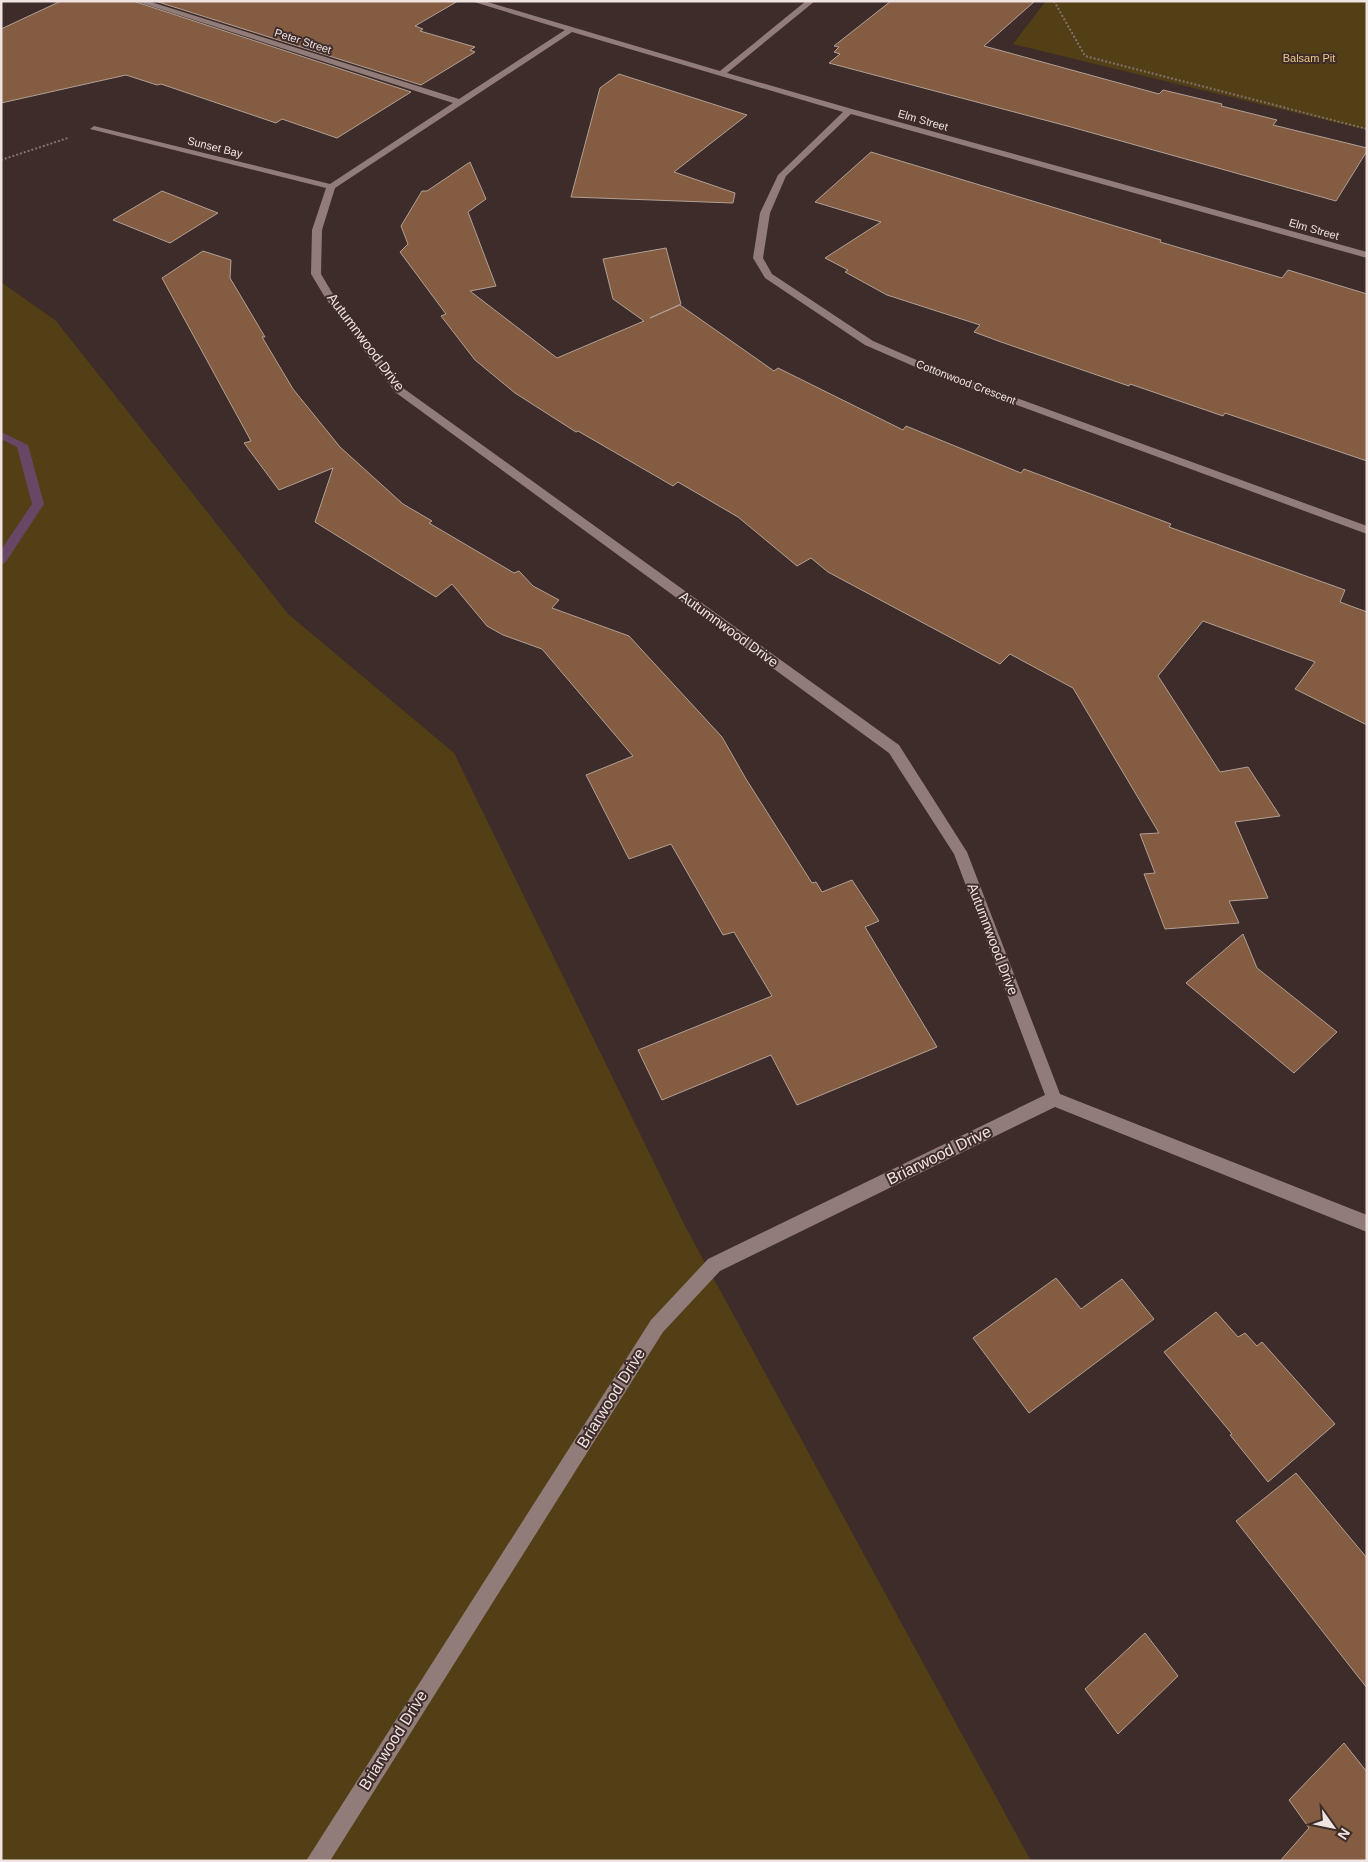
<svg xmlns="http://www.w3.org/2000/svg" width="1368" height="1862" font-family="Helvetica,sans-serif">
  <rect width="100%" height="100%" fill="#3e2c2a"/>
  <g fill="#533f15">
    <path d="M1046 1H1367V130L1013 44Z"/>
    <path d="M1 282 56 321 288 614 454 753 685 1226 1031 1861H1Z"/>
  </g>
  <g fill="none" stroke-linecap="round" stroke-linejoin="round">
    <path fill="#684665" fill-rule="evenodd" d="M1 432 28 445 44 504 5 563 1 564V550L32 504 17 447 1 439Z"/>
  </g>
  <g fill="#835c42" stroke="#b2a095">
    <path d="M61 1H133L411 92 337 138 282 119 276 123 161 84 157 85 126 75 1 103V29Z"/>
    <path d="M155 1H458L415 26 423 29 420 31 475 47 470 50 475 52 421 85Z"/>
    <path d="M891 1H1035L984 46 1159 94 1163 90 1222 104 1221 106 1277 120 1273 125 1367 148V151L1336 201 1071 127 829 63 840 54 834 52 839 47 834 46Z"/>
    <path d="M619 74 747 115 674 172 735 193 733 203 571 197 600 88Z"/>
    <path d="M871 152 1161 240 1160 242 1282 278 1288 270 1367 294V461L1225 413 1223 416 1130 384 1129 386 1001 342 974 332 980 325 887 295 845 272 848 270 825 258 881 222 815 202Z"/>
    <path d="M470 162 486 199 468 212 496 286 470 291 557 358 644 321 613 299 603 259 666 248 681 304 650 318 680 305 774 371 778 368 903 430 906 426 1021 473 1024 469 1171 524 1169 527 1345 590 1340 602 1367 612V725L1295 689 1315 662 1203 621 1158 676 1220 772 1248 767 1280 816 1235 822 1268 898 1229 901 1239 923 1165 929 1144 874 1155 873 1140 834 1159 833 1073 688 1010 654 1000 664 828 572 811 558 797 566 738 517 678 482 673 486 578 431 576 432 515 393 475 360 441 316 446 314 400 252 408 244 401 226 422 191H427Z"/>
    <path d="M162 191 218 213 170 243 113 220Z"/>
    <path d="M203 251 231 260 230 278 265 337H262L293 389 340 447 403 504 432 521 429 523 514 573 519 571 533 586 559 600 552 608 629 636 722 737 746 779 812 883 816 882 822 892 852 880 879 921 865 927 937 1047 797 1105 771 1055 662 1100 638 1050 772 996 734 932 723 935 671 844 629 859 586 775 633 756 542 649 503 635 487 626 452 584 436 597 315 522 333 468 279 490 244 443 251 441 162 278Z"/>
    <path d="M1243 934 1257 968 1337 1032 1294 1073 1186 983Z"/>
    <path d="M1056 1278 1081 1309 1122 1279 1154 1319 1029 1413 973 1338Z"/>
    <path d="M1216 1312 1238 1337 1245 1333 1257 1346 1262 1342 1335 1424 1268 1482 1230 1435 1232 1434 1164 1352Z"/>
    <path d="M1296 1473 1367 1558V1688L1236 1521Z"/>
    <path d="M1145 1633 1178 1676 1118 1734 1085 1689Z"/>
    <path d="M1344 1743 1367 1772V1861H1280L1309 1828 1289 1800Z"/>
  </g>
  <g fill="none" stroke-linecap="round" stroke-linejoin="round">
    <g stroke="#817270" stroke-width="2" stroke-dasharray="2 2" stroke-linecap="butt">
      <path d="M1054 1 1085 56 1367 129"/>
      <path d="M1 160 68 138"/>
    </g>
    <path fill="#917c79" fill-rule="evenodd" d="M135 1H148L459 99 565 30 471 1H484L720 71 806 1H815L727 73 852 109 1367 252V258L851 114 786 176 770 213 763 258 772 274 873 341 935 368 1367 526V534L927 372 865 345 765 278 753 258 760 213 778 175 843 112 572 32 335 188 322 230 321 274 334 296 403 388 899 745 967 852 1060 1094 1367 1215V1232L1055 1107 720 1271 663 1332 330 1861H306L651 1320 708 1259 1045 1095 954 854 889 753 395 392 326 299 311 274 312 230 326 188 90 129 94 126 330 184 453 103Z"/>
  </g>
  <g text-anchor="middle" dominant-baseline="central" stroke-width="4" stroke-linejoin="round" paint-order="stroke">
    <g font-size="11" fill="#f0e4e2" stroke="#3e2c2a">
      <text transform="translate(303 41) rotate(18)">Peter Street</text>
      <text transform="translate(923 120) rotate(16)">Elm Street</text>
      <text transform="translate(215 147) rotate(14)">Sunset Bay</text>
      <text transform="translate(1314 229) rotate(16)">Elm Street</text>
      <text transform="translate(966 382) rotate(21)">Cottonwood Crescent</text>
    </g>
    <g font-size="11" fill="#edca86" stroke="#3e2c2a">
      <text x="1309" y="58">Balsam Pit</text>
    </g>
    <g font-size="14" fill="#f0e4e2" stroke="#3e2c2a">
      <text transform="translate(366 342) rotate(53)">Autumnwood Drive</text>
      <text transform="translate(729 629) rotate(36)">Autumnwood Drive</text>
      <text transform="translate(993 939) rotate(69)">Autumnwood Drive</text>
    </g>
    <g font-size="16" fill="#f0e4e2" stroke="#3e2c2a">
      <text transform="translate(939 1155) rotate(-26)">Briarwood Drive</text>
      <text transform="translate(611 1398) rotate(-58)">Briarwood Drive</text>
      <text transform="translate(393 1740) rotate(-58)">Briarwood Drive</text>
    </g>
  </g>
  <rect width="1368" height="1862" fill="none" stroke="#f0e4e2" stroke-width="5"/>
  <g transform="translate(1333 1827) rotate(123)" stroke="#3e2c2a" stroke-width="4" paint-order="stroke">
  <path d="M0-4L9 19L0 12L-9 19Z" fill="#f0e4e2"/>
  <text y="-8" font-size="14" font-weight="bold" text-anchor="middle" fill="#f0e4e2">N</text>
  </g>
</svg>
